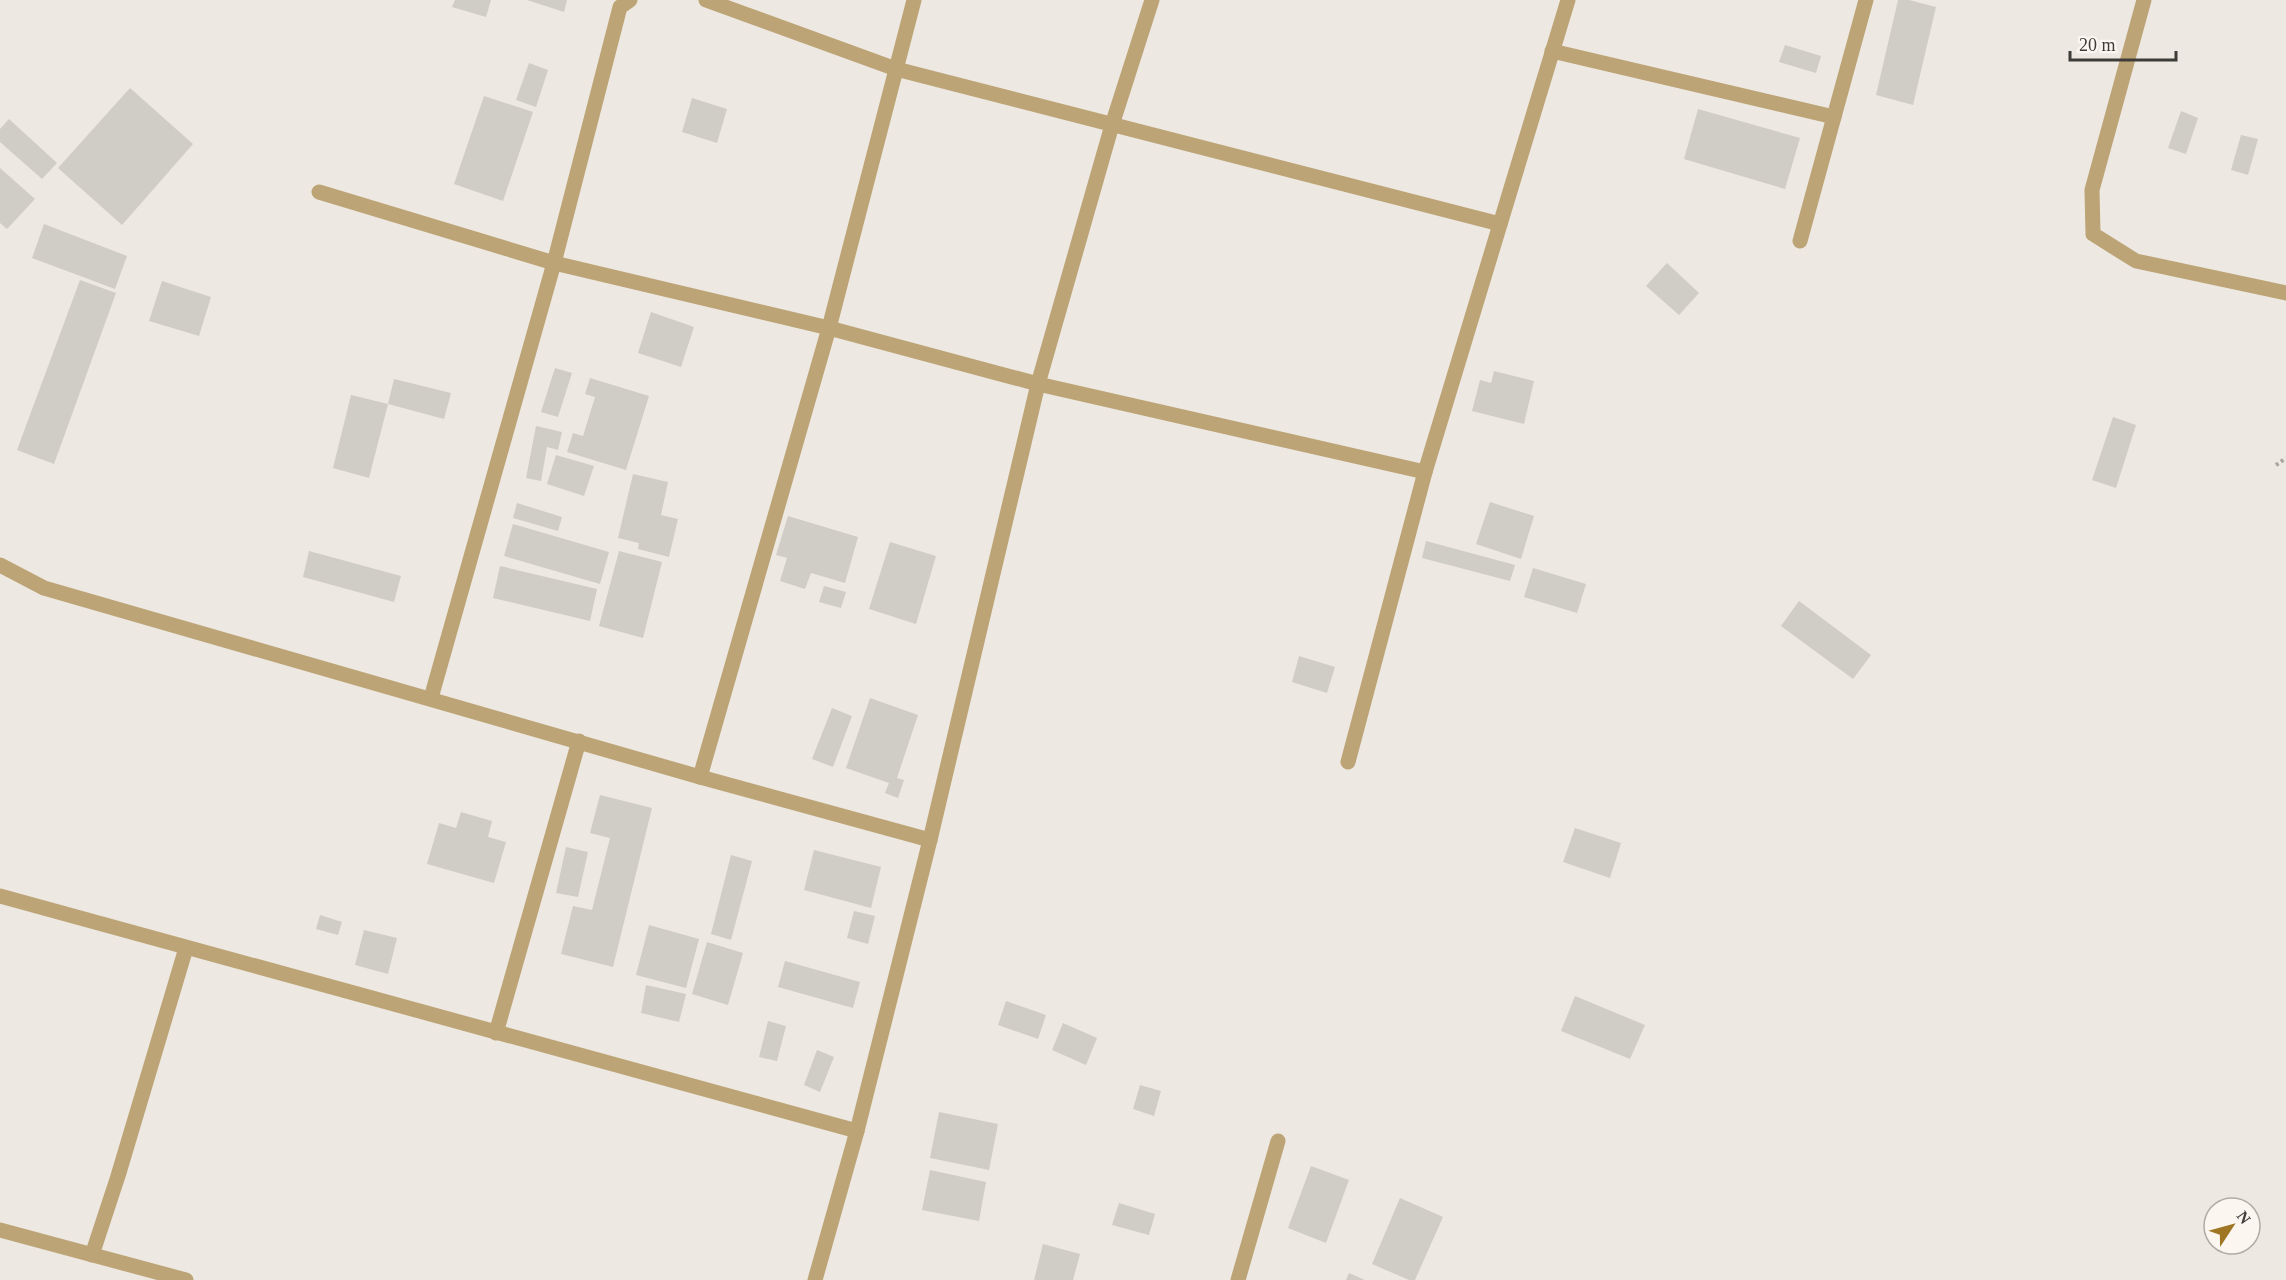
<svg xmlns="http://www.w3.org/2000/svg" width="2286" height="1280" font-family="Georgia,serif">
  <rect width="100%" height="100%" fill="#ede9e2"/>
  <g fill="#d0ccc6">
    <path d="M455 0H491L486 17 452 7Z"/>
    <path d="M527 0H567L564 12Z"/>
    <path d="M1898 0H1909L1936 7 1913 105 1876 95Z"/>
    <path d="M1785 45 1821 56 1816 73 1779 62Z"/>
    <path d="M529 63 548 70 536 107 516 100Z"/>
    <path d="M130 88 193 144 122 225 58 168Z"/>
    <path d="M484 96 533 112 503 201 454 184Z"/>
    <path d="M692 98 727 109 717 143 682 132Z"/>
    <path d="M1698 109 1800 138 1785 189 1684 159Z"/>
    <path d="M2181 111 2198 118 2186 154 2168 148Z"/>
    <path d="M9 119 57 163 42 179 0 142V129Z"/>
    <path d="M2241 135 2258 139 2248 175 2231 170Z"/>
    <path d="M0 168 35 199 7 229 0 223Z"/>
    <path d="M44 224 127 256 115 289 32 258Z"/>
    <path d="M1667 263 1699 293 1679 315 1646 286Z"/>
    <path d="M80 280 116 293 54 464 17 450Z"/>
    <path d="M162 281 211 297 199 336 149 321Z"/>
    <path d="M651 312 694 327 681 367 638 353Z"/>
    <path d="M555 368 572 373 558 417 541 412Z"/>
    <path d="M1494 371 1534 381 1524 424 1472 411 1480 380 1491 383Z"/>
    <path d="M590 378 649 396 626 470 567 452 573 433 583 436 595 397 585 394Z"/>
    <path d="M394 379 451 393 444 419 388 404Z"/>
    <path d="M351 395 388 404 369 478 333 468Z"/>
    <path d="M2113 417 2136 425 2116 488 2092 480Z"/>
    <path d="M536 426 562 432 558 450 547 447 541 481 526 478Z"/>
    <path d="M556 455 594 466 584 496 547 484Z"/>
    <path d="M633 474 668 482 661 515 678 519 669 557 638 549 639 543 618 538Z"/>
    <path d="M1490 502 1534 516 1521 559 1476 544Z"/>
    <path d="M517 503 562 517 558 531 513 518Z"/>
    <path d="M788 516 858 537 845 583 811 573 805 589 780 581 787 558 776 555Z"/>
    <path d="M513 524 609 552 600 584 504 556Z"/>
    <path d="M1426 541 1515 565 1510 581 1422 558Z"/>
    <path d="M890 542 936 556 916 624 869 609Z"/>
    <path d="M309 551 401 576 394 602 303 577Z"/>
    <path d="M619 551 662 562 643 638 599 626Z"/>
    <path d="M500 566 597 589 590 621 493 598Z"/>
    <path d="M1533 568 1586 584 1577 613 1524 597Z"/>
    <path d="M824 586 846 592 841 608 819 602Z"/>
    <path d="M1799 601 1871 655 1853 679 1781 626Z"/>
    <path d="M1299 656 1335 667 1327 693 1292 682Z"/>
    <path d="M870 698 918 715 897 778 904 780 898 798 885 793 889 783 846 768Z"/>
    <path d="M832 708 852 716 833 767 812 759Z"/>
    <path d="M600 795 652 808 613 967 561 954 573 906 592 910 610 838 590 833Z"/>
    <path d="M461 812 492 821 488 837 506 842 494 883 427 864 439 823 456 828Z"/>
    <path d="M1575 828 1621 843 1610 878 1563 862Z"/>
    <path d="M566 847 588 852 578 897 556 893Z"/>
    <path d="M814 850 881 867 871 908 804 890Z"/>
    <path d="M731 855 752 861 731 940 711 934Z"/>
    <path d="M854 911 875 916 868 944 847 938Z"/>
    <path d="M320 915 342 922 338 935 316 929Z"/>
    <path d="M649 925 699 939 686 988 636 975Z"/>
    <path d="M364 930 397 938 388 974 355 965Z"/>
    <path d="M707 942 743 953 728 1005 692 994Z"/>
    <path d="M785 961 860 982 853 1008 778 987Z"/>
    <path d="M646 985 686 994 679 1022 641 1013Z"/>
    <path d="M1575 996 1645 1025 1630 1059 1561 1031Z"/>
    <path d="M1006 1001 1046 1015 1038 1039 998 1025Z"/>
    <path d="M768 1021 786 1026 777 1061 759 1057Z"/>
    <path d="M1063 1023 1097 1038 1086 1065 1052 1050Z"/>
    <path d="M817 1050 834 1057 820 1092 804 1085Z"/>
    <path d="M1140 1085 1161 1091 1154 1116 1133 1109Z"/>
    <path d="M939 1112 998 1124 989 1170 930 1158Z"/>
    <path d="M1311 1166 1349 1180 1326 1243 1288 1228Z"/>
    <path d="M930 1170 986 1182 979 1221 922 1210Z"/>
    <path d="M1400 1198 1443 1217 1415 1280H1409L1372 1264Z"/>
    <path d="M1119 1203 1155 1214 1149 1235 1112 1225Z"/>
    <path d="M1043 1244 1080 1254 1073 1280H1034Z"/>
    <path d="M1349 1273 1365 1280H1346Z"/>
  </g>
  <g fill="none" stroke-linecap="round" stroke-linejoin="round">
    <path stroke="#aaa7a1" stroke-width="4" stroke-dasharray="3 3" stroke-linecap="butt" d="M2276 465 2286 458"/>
    <g stroke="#bda476" stroke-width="15">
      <path d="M706 0 896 69 1500 224"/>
      <path d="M2144 0 2092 190 2093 234 2136 261 2286 293"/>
      <path d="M1552 51 1834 117"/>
      <path d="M319 192 554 263 829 328 1038 384 1425 472"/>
      <path d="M1800 241 1866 0"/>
      <path d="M0 565 44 588 700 777 930 840"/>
      <path d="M431 698 554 263 620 7 630 0"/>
      <path d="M1348 762 1425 472 1568 0"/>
      <path d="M700 777 829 328 914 0"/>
      <path d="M0 896 857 1131"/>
      <path d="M496 1033 579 741"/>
      <path d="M0 1230 186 1280"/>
      <path d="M92 1255 118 1176 186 948"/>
      <path d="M815 1280 857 1131 930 840 1038 384 1112 125 1152 0"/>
      <path d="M1238 1280 1278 1141"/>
    </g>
  </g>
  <g transform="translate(2232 1226) rotate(54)"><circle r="28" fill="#fbf6ef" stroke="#afaca6" stroke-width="1.5"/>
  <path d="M0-4.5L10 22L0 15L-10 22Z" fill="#9e7624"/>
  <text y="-9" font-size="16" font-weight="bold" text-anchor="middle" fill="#3e3c39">N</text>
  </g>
  <path d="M2070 51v9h106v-9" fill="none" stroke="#3e3c39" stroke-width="3"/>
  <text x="2079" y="51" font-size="18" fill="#3e3c39" stroke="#fbf6ef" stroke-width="4.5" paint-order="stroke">20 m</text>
</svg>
